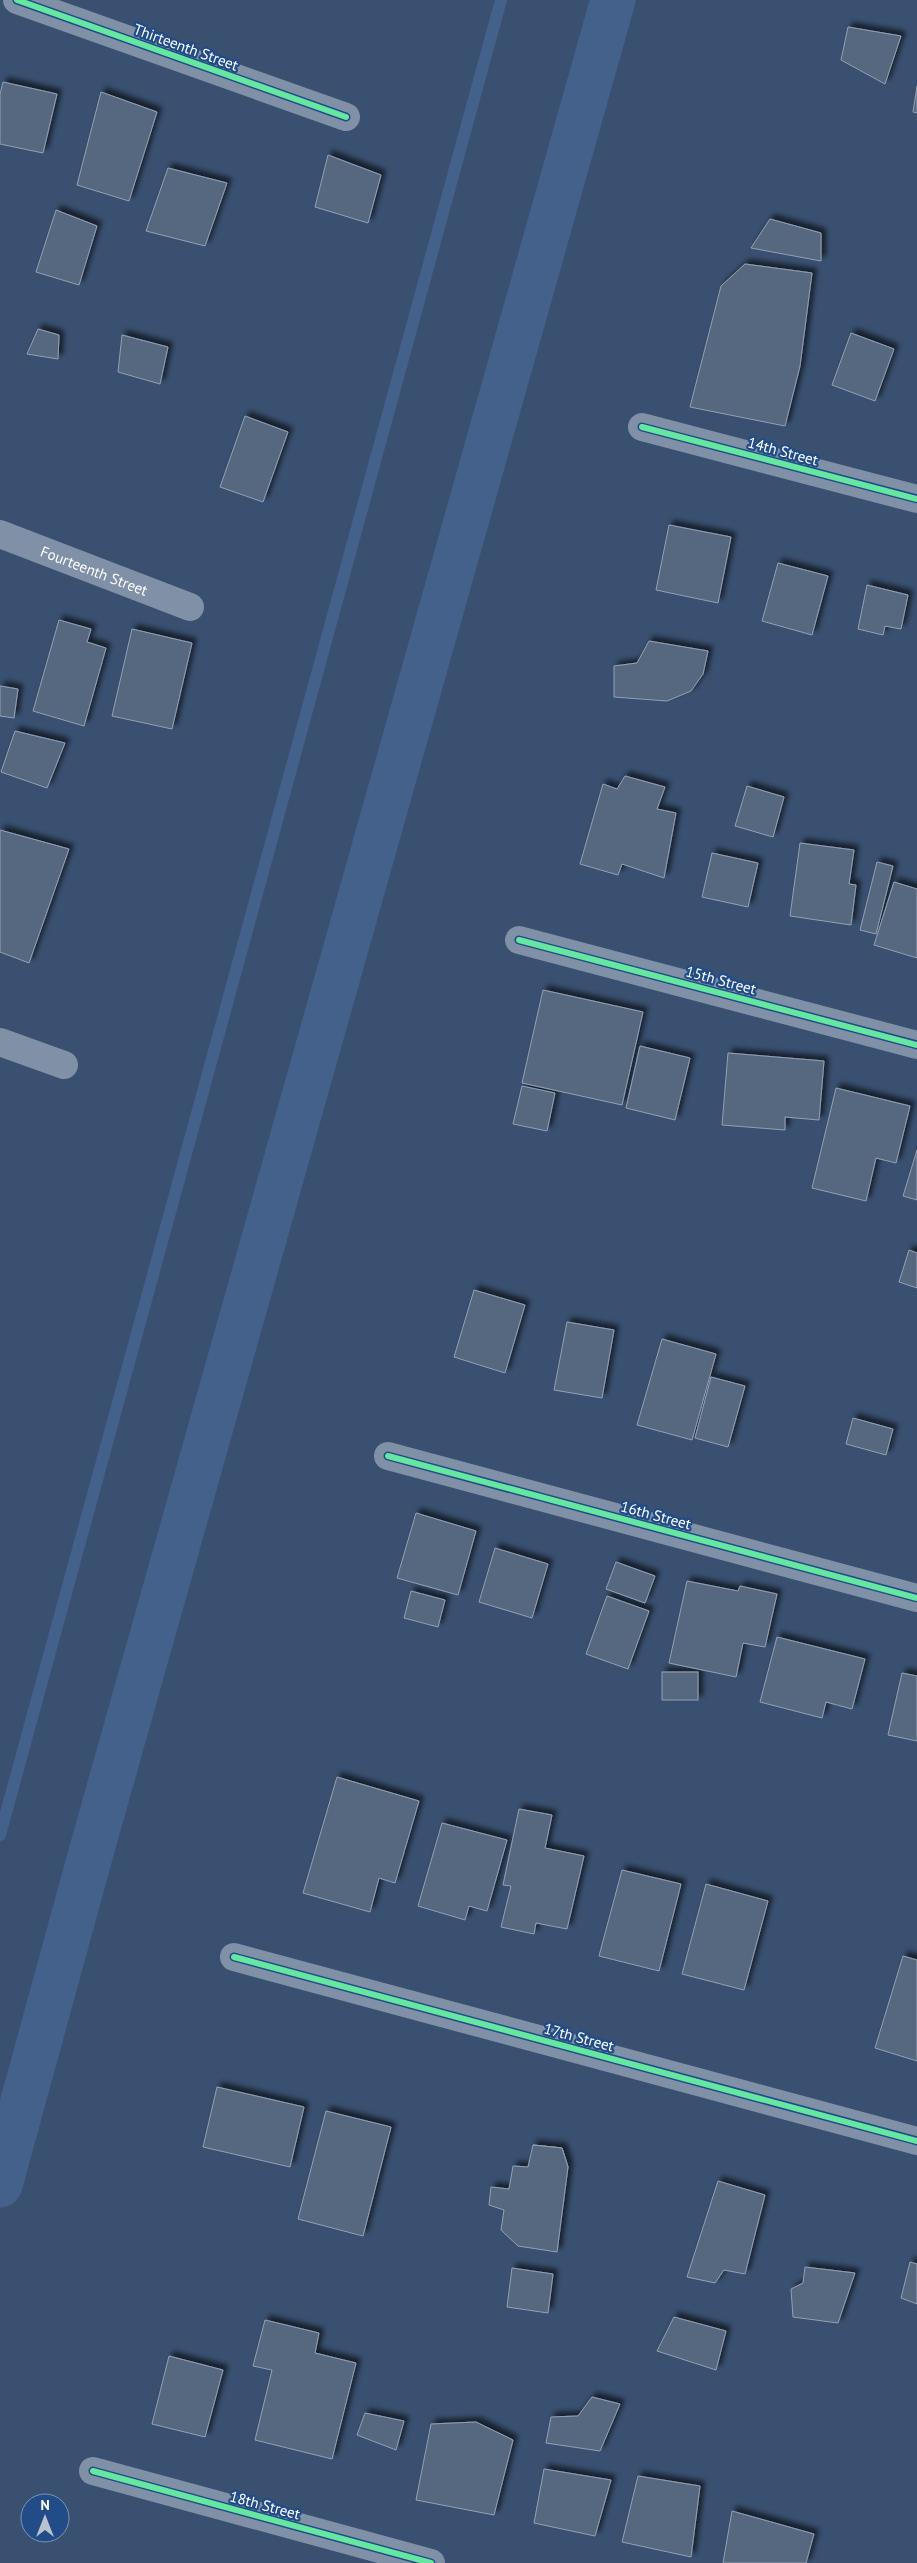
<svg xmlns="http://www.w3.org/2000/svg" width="917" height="2563" font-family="'PT Sans',sans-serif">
  <defs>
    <filter id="shadow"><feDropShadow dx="4.5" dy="-4.5" stdDeviation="2.5" flood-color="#0009"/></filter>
  </defs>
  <rect width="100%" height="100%" fill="#395070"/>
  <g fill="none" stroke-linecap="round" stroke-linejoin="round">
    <path stroke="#43618b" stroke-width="12" d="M0 1835 501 0"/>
    <path stroke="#43618b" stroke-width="45" d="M0 2185 92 1849 613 0"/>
  </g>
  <g fill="#556780" stroke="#93a1b4" filter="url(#shadow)">
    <path d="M848 27 901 36 885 84 841 60Z"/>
    <path d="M3 82 57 94 43 153 0 144V94Z"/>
    <path d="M917 86V113L913 112Z"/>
    <path d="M101 92 157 112 129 201 77 185Z"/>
    <path d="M328 155 381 175 368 223 315 207Z"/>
    <path d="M168 168 227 183 205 246 146 231Z"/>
    <path d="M56 210 97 226 79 285 36 272Z"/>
    <path d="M770 219 821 233V261L751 248Z"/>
    <path d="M745 264 812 273 800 366 785 426 690 407 721 286Z"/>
    <path d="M38 329 59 335 58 359 27 354Z"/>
    <path d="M851 333 894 349 875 401 832 385Z"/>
    <path d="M122 335 168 347 160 384 118 372Z"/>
    <path d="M245 416 288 432 263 502 220 487Z"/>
    <path d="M669 525 731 537 718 603 656 590Z"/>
    <path d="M778 563 828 576 812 635 762 621Z"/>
    <path d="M867 585 908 595 901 629 885 626 883 635 858 629Z"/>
    <path d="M59 620 91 629 87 642 106 648 84 726 33 711Z"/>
    <path d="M132 629 192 643 172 729 112 716Z"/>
    <path d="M649 641 708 651 703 674 691 691 667 701 614 697V666L637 663Z"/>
    <path d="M0 686 18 689 14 718 0 716Z"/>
    <path d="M15 731 65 743 47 788 1 772Z"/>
    <path d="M625 776 665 787 657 809 676 813 664 878 622 864 618 875 580 864 603 784 617 789Z"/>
    <path d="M747 786 784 797 773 837 735 826Z"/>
    <path d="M0 830 69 849 29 963 0 952Z"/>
    <path d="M800 843 854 850 849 884 856 885 851 925 790 916Z"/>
    <path d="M712 853 758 863 748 907 702 897Z"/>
    <path d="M877 862 893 866 876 934 860 930Z"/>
    <path d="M894 882 917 889V958L874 945Z"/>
    <path d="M543 990 643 1012 622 1105 522 1083Z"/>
    <path d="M640 1046 690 1058 675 1120 626 1108Z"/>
    <path d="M728 1053 824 1061 819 1120 785 1117V1130L722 1125Z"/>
    <path d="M522 1086 555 1093 547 1131 513 1124Z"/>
    <path d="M836 1088 910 1106 896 1163 876 1158 866 1201 812 1188Z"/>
    <path d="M917 1150V1200L903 1196Z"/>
    <path d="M909 1250 917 1253V1288L899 1282Z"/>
    <path d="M474 1290 525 1305 505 1373 454 1357Z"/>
    <path d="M567 1322 614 1330 602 1398 554 1390Z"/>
    <path d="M662 1339 716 1354 692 1440 637 1425Z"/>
    <path d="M711 1377 745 1386 728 1447 695 1438Z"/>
    <path d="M853 1418 893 1429 886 1455 846 1444Z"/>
    <path d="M416 1513 476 1531 458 1595 397 1578Z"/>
    <path d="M495 1548 548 1564 532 1618 479 1602Z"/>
    <path d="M616 1562 655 1576 645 1603 606 1589Z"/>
    <path d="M687 1581 738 1591 740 1586 777 1594 765 1647 743 1643 736 1677 669 1663Z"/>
    <path d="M411 1591 445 1600 438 1627 404 1618Z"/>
    <path d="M607 1596 649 1611 628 1669 586 1654Z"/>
    <path d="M777 1637 865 1659 852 1709 826 1702 822 1718 760 1702Z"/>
    <rect x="662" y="1672" width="36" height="28"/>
    <path d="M902 1673 917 1676V1741L888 1735Z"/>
    <path d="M337 1777 419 1801 395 1883 379 1878 370 1912 303 1893Z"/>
    <path d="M519 1809 552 1815 545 1848 584 1856 567 1929 536 1923 534 1934 501 1927 511 1886 503 1885Z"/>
    <path d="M442 1823 507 1840 487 1911 469 1906 465 1920 418 1906Z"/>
    <path d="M622 1870 681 1884 659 1971 599 1956Z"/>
    <path d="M706 1884 768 1901 744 1990 682 1974Z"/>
    <path d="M903 1956 917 1960V2061L875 2048Z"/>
    <path d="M217 2087 304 2107 290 2167 203 2147Z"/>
    <path d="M326 2111 391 2127 363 2236 298 2219Z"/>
    <path d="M533 2145 562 2148 568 2167Z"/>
    <path d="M533 2145 562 2148 568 2167 557 2252 518 2246 501 2230 504 2210 489 2205 491 2187 509 2189 513 2166 528 2167Z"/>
    <path d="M718 2181 765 2195 745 2274 724 2270 715 2283 687 2277Z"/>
    <path d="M910 2262 917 2264V2304L901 2298Z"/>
    <path d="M805 2267 855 2273 838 2323 793 2317 791 2289 803 2283Z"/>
    <path d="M512 2268 553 2274 548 2313 507 2307Z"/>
    <path d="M674 2317 726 2331 716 2370 657 2351Z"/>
    <path d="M265 2320 319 2333 315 2353 356 2363 332 2459 255 2440 272 2370 253 2366Z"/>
    <path d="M169 2356 223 2370 205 2437 152 2424Z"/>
    <path d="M592 2397 620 2404 600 2451 546 2443 551 2417 578 2416Z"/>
    <path d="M365 2413 404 2421 396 2450 357 2435Z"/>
    <path d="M476 2422 513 2440 494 2515 416 2500 431 2424Z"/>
    <path d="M544 2469 611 2480 595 2536 534 2523Z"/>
    <path d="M638 2476 700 2486 691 2557 622 2542Z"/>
    <path d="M732 2511 814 2534 806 2563H723Z"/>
  </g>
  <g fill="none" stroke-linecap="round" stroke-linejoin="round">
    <g stroke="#8090a6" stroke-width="28">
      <path d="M17 0 346 117"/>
      <path d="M642 427 917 499"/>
      <path id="s1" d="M0 534 190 607"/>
      <path d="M519 940 917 1045"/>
      <path d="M0 1042 64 1065"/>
      <path d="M388 1456 917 1598"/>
      <path d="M234 1957 917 2141"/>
      <path d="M93 2471 431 2563"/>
    </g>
    <defs>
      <g id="cycleway">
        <path d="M17 0 346 117"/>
        <path d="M642 427 917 499"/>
        <path d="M519 940 917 1045"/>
        <path d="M388 1456 917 1598"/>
        <path d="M234 1957 917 2141"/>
        <path d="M93 2471 431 2563"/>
      </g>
    </defs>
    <use href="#cycleway" stroke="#224c87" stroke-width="9"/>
    <use href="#cycleway" stroke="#66e7a1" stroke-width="6"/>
  </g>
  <g text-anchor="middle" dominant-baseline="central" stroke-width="4.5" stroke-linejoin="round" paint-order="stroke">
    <g font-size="15" fill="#fff" stroke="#224c87">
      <text transform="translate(186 47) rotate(20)">Thirteenth Street</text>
      <text transform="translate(783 451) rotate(15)">14th Street</text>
      <text stroke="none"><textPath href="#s1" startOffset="101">Fourteenth Street</textPath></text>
      <text transform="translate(721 980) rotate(15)">15th Street</text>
      <text transform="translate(656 1515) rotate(15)">16th Street</text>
      <text transform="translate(579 2037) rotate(15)">17th Street</text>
      <text transform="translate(265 2505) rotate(15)">18th Street</text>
    </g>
  </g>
  <g transform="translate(45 2518)"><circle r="24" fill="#224c87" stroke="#7a94b7"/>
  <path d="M0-4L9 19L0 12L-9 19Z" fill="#bac2cd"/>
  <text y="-8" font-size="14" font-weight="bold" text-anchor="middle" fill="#ffffff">N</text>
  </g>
</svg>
